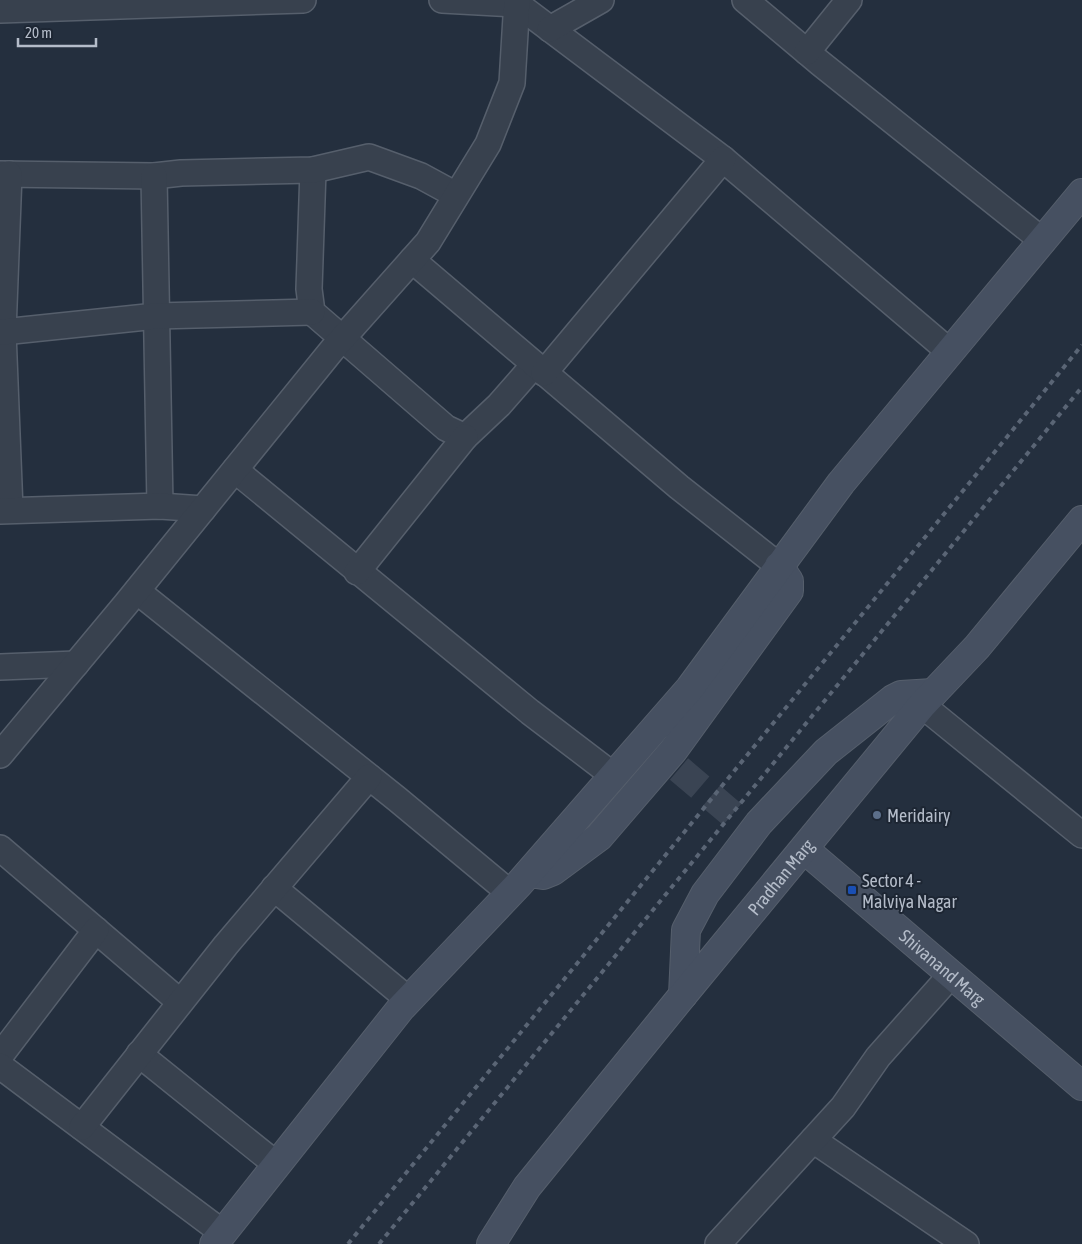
<svg xmlns="http://www.w3.org/2000/svg" width="1082" height="1244" font-family="'Asap Condensed',sans-serif">
  <rect width="100%" height="100%" fill="#242f3e"/>
  <g fill="none" stroke-linecap="round" stroke-linejoin="round">
    <path stroke="#3a4453" stroke-width="28" stroke-dasharray="28 14" stroke-linecap="butt" d="M679 769 740 821"/>
    <defs>
      <g id="street">
        <path d="M442 0 517 4 723 159 950 352"/>
        <path d="M745 0 820 63 1043 241"/>
        <path d="M0 10 303 0"/>
        <path d="M550 29 601 0"/>
        <path d="M807 52 849 0"/>
        <path d="M313 170 309 289 312 312 446 428 465 437 499 405 534 365"/>
        <path d="M0 174 154 176 181 173 313 170 369 157 421 176 456 195"/>
        <path d="M9 174 3 332 10 510"/>
        <path d="M154 176 160 506"/>
        <path d="M412 260 679 487 779 566"/>
        <path d="M3 332 156 316 312 312"/>
        <path d="M544 373 723 159"/>
        <path d="M235 470 530 712 614 776"/>
        <path d="M0 511 160 506 203 509"/>
        <path d="M357 572 465 437"/>
        <path d="M137 591 397 799 510 893"/>
        <path d="M0 667 76 664"/>
        <path d="M922 705 1082 835"/>
        <path d="M0 755 126 604 332 350 428 242 488 144 512 83 517 0"/>
        <path d="M0 848 180 1002"/>
        <path d="M274 888 409 1000"/>
        <path d="M139 1054 277 1165"/>
        <path d="M0 1056 96 930"/>
        <path d="M0 1066 223 1233"/>
        <path d="M82 1127 226 945 369 777"/>
        <path d="M813 1140 966 1244"/>
        <path d="M718 1244 843 1107 878 1057 951 975"/>
      </g>
      <g id="secondary">
        <path id="s1" d="M804 849 1082 1086"/>
        <path d="M529 873 543 875 553 871 599 837 673 751 789 591V581L779 566"/>
        <path d="M683 995 686 930 705 894 759 823 826 752 893 699 901 695 933 693"/>
        <path d="M214 1244 401 1008 519 884 690 688 841 483 1082 193"/>
        <path id="s2" d="M491 1244 527 1187 683 995 922 705 977 647 1082 520"/>
      </g>
    </defs>
    <use href="#street" stroke="#565f6c" stroke-width="28"/>
    <use href="#secondary" stroke="#565f6c" stroke-width="30"/>
    <use href="#street" stroke="#38414e" stroke-width="25"/>
    <use href="#secondary" stroke="#465061" stroke-width="28"/>
    <g stroke="#5a6575" stroke-width="4" stroke-dasharray="5 5" stroke-linecap="butt">
      <path d="M348 1244 1082 345"/>
      <path d="M379 1244 1082 387"/>
    </g>
  </g>
  <circle fill="#5c6f8a" stroke="#1d2633" stroke-width="2" cx="877" cy="815" r="5"/>
  <rect fill="#1a4fb4" stroke="#1d2633" stroke-width="2" x="847" y="885" width="10" height="10" rx="2.5"/>
  <g text-anchor="middle" dominant-baseline="central" stroke-width="4" stroke-linejoin="round" paint-order="stroke">
    <g font-size="18" fill="#b4bcc9" stroke="#1d2633" text-anchor="start">
      <text x="887" y="815">Meridairy</text>
      <text x="862" y="880">Sector 4 -<tspan x="862" dy="21">Malviya Nagar</tspan></text>
    </g>
    <g font-size="18" fill="#b4bcc9" stroke="#1d2633">
      <text stroke="none"><textPath href="#s2" startOffset="468">Pradhan Marg</textPath></text>
      <text stroke="none"><textPath href="#s1" startOffset="182">Shivanand Marg</textPath></text>
    </g>
  </g>
  <path d="M18 38v8h78v-8" fill="none" stroke="#b4bcc9" stroke-width="2.5"/>
  <text x="25" y="38" font-size="15" fill="#b4bcc9" stroke="#1d2633" stroke-width="4" paint-order="stroke">20 m</text>
</svg>
